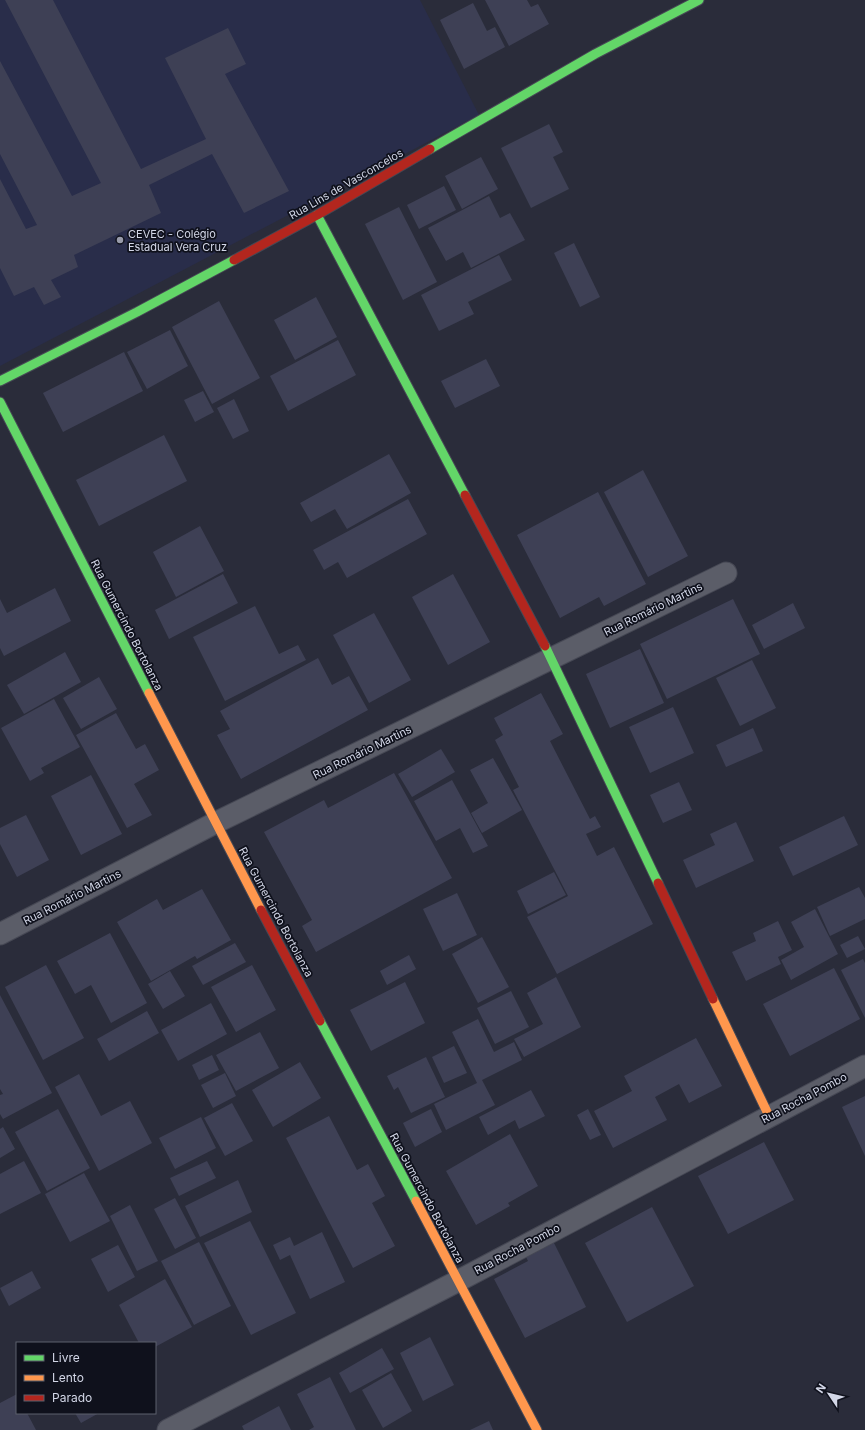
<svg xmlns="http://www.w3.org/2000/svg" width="865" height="1430" font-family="Inter,sans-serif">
  <rect width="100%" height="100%" fill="#2a2c3a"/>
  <path fill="#292d4a" d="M0 0H420L479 115 0 366Z"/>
  <g fill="#3e4055">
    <path d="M5 0H53L141 169 206 139 165 58 228 28 246 64 225 74 289 191 244 213 212 154 149 185 161 213 74 255 78 267 51 280 61 297 44 305 34 287 14 296 0 268V179L26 229 37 225 0 154V61L72 196 101 183Z"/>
    <path d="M485 0H527L531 7 538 4 549 24 509 46Z"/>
    <path d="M473 3 487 31 495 27 505 47 464 69 440 20Z"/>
    <path d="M549 124 563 152 553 157 569 189 531 208 501 148Z"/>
    <path d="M481 157 498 189 462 209 445 176Z"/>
    <path d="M444 186 456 210 419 229 407 205Z"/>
    <path d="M489 196 500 218 510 213 525 240 471 268 463 252 446 261 428 228Z"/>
    <path d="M399 207 437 282 403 300 365 224Z"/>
    <path d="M574 243 600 297 580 307 554 253Z"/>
    <path d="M499 255 512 280 468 302 474 314 439 331 421 295Z"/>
    <path d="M316 297 337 337 295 360 274 320Z"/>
    <path d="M219 301 260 378 212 404 172 327Z"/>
    <path d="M170 330 188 366 147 389 127 352Z"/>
    <path d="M338 340 356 375 288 411 270 376Z"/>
    <path d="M124 352 143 391 63 432 43 393Z"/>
    <path d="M486 359 500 386 455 408 441 381Z"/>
    <path d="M203 391 214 412 195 422 184 400Z"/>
    <path d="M234 399 249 431 233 439 217 408Z"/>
    <path d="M164 435 187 481 99 526 76 480Z"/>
    <path d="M389 454 411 493 347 529 335 509 311 522 300 503Z"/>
    <path d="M643 470 688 556 648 577 604 492Z"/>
    <path d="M598 492 646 584 604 606 599 597 560 618 517 535Z"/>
    <path d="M408 499 427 534 347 578 338 562 324 570 313 550Z"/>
    <path d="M200 526 224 571 176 597 153 552Z"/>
    <path d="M223 574 238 603 169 639 155 610Z"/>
    <path d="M453 574 490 642 448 665 412 597Z"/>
    <path d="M55 588 71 621 4 656 0 648V599L7 613Z"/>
    <path d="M733 599 760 654 667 699 640 644Z"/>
    <path d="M793 603 805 628 764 649 752 625Z"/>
    <path d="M255 606 279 654 298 645 306 660 225 701 193 637Z"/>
    <path d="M374 613 411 680 369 703 333 635Z"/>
    <path d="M640 649 664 703 610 728 586 674Z"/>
    <path d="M65 652 81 682 24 714 7 685Z"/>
    <path d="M318 658 332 685 349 676 368 710 241 779 217 735 230 729 220 711Z"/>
    <path d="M752 660 776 708 740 726 716 678Z"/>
    <path d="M99 677 117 709 81 729 63 698Z"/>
    <path d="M541 693 563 734 550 741 590 819 595 816 601 827 586 834 597 856 614 847 653 924 557 974 527 917 568 896 513 790 519 787 495 740 503 735 494 718Z"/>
    <path d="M54 699 80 747 41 768 44 773 30 781 1 728Z"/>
    <path d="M673 707 694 753 650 773 629 727Z"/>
    <path d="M116 713 136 749 145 744 159 770 134 784 152 815 127 828 76 735Z"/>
    <path d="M753 728 763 751 726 767 716 745Z"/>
    <path d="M441 749 455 772 412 797 398 774Z"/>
    <path d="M493 758 522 810 482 833 471 813 488 803 470 770Z"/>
    <path d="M394 773 452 878 316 952 302 926 312 920 264 832 324 800 328 808Z"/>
    <path d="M91 775 122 834 81 855 51 796Z"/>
    <path d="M452 780 488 846 473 853 460 828 436 841 414 801Z"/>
    <path d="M679 782 692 810 663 823 650 795Z"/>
    <path d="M26 815 49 860 17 877 0 844V828Z"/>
    <path d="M844 816 858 845 793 876 779 847Z"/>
    <path d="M736 822 754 861 696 888 683 860 715 845 710 834Z"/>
    <path d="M554 872 566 895 528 914 517 891Z"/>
    <path d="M859 887 865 898V919L830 936 817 907Z"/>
    <path d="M202 889 231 940 197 959 195 956 151 981 117 922 157 899 163 910Z"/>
    <path d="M457 893 477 935 443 951 423 909Z"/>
    <path d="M815 909 838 954 791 980 781 960 804 947 791 922Z"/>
    <path d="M778 921 792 950 778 957 781 964 746 981 732 952 756 941 753 933Z"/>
    <path d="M110 933 147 1003 111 1023 91 985 75 994 57 961Z"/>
    <path d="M858 936 865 949 847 958 840 945Z"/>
    <path d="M482 937 509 987 478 1003 452 954Z"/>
    <path d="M235 943 246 962 203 985 192 966Z"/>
    <path d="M409 955 416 969 387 985 380 971Z"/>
    <path d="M863 959 865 963V1018L841 970Z"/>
    <path d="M46 965 84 1038 43 1060 5 987Z"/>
    <path d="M252 965 276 1010 236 1032 211 987Z"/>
    <path d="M834 968 860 1019 790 1056 763 1004Z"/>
    <path d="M170 971 185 996 163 1009 148 984Z"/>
    <path d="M556 977 581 1027 524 1057 514 1039 543 1024 527 993Z"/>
    <path d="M405 982 425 1023 371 1051 350 1010Z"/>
    <path d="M511 991 529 1027 495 1044 477 1008Z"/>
    <path d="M0 995 52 1093 3 1119 0 1114V1095L3 1094 0 1089Z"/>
    <path d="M211 1003 227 1034 178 1061 161 1030Z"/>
    <path d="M147 1011 159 1033 109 1061 97 1039Z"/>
    <path d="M478 1019 494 1052 514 1042 522 1060 482 1080 495 1105 446 1130 434 1104 477 1083 452 1032Z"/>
    <path d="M260 1032 279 1068 236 1091 216 1055Z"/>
    <path d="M696 1038 722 1086 689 1103 679 1084 655 1097 667 1120 613 1148 594 1111 632 1091 624 1076Z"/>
    <path d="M454 1046 467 1073 444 1083 432 1057Z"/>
    <path d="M212 1055 219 1070 199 1080 192 1065Z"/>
    <path d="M426 1057 445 1097 411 1113 398 1087 394 1090 387 1076Z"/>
    <path d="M300 1062 321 1098 273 1127 252 1090Z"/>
    <path d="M225 1073 236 1096 213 1108 201 1085Z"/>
    <path d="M79 1074 101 1116 130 1101 152 1143 99 1171 55 1087Z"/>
    <path d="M531 1090 545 1116 519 1129 515 1120 488 1135 479 1117Z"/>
    <path d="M865 1096V1156L842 1107Z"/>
    <path d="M232 1103 253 1141 225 1156 204 1118Z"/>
    <path d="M58 1109 90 1168 47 1191 15 1132Z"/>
    <path d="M431 1109 442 1132 415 1147 403 1123Z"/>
    <path d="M588 1109 601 1135 590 1140 577 1115Z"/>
    <path d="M329 1116 357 1170 368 1164 385 1196 372 1203 395 1246 353 1268 286 1138Z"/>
    <path d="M201 1117 216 1148 175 1169 159 1138Z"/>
    <path d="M3 1127 15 1149 0 1158V1129Z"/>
    <path d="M510 1134 538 1186 508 1203 510 1206 476 1225 446 1171Z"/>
    <path d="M764 1142 794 1200 728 1234 698 1176Z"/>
    <path d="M24 1161 41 1193 0 1214V1174Z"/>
    <path d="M207 1161 216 1178 179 1196 170 1178Z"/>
    <path d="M84 1173 110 1221 70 1242 45 1194Z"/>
    <path d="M238 1180 252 1212 200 1237 185 1206Z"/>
    <path d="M175 1198 196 1238 175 1249 154 1209Z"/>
    <path d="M130 1205 158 1261 137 1271 110 1216Z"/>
    <path d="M652 1207 694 1286 627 1322 585 1243Z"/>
    <path d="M250 1221 296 1313 251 1335 204 1243Z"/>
    <path d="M322 1232 345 1282 310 1299 290 1255 280 1260 273 1245 290 1237 294 1246Z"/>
    <path d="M551 1237 586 1307 525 1338 494 1279 528 1261 523 1251Z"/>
    <path d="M199 1242 231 1306 194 1325 161 1261Z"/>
    <path d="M118 1245 135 1277 108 1292 91 1259Z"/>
    <path d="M32 1271 41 1288 9 1306 0 1288Z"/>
    <path d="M165 1279 192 1327 155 1347V1343H139L119 1305Z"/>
    <path d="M430 1337 454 1385 423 1401 400 1353Z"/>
    <path d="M382 1348 394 1369 350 1393 339 1373Z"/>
    <path d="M391 1373 412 1411 383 1428 362 1390Z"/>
    <path d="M330 1377 356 1430H309L314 1427 297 1394Z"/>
    <path d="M17 1394V1413H27L36 1430H0V1403Z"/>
    <path d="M279 1406 291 1430H244L242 1426Z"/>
    <path d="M75 1413H99L81 1423Z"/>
    <path d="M489 1421 493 1430H470Z"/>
  </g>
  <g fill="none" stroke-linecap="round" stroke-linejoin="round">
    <defs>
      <g id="street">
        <path d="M0 934 215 823 726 573"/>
        <path d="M168 1430 458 1281 865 1066"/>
      </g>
      <g id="fast">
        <path d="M430 149 595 54 699 0"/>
        <path d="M317 215 465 495"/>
        <path d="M0 381 137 312 234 260"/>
        <path d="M0 402 149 693"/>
        <path d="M545 646 658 883"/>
        <path d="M320 1021 416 1201"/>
      </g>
      <g id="slow">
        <path d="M149 693 261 910"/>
        <path d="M713 999 769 1116"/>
        <path d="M416 1201 537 1430"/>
      </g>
      <g id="jam">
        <path d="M234 260 317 215 430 149"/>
        <path d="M465 495 545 646"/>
        <path d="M658 883 713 999"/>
        <path d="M261 910 320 1021"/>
      </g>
    </defs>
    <use href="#street" stroke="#464854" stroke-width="23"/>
    <use href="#fast" stroke="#464854" stroke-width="11"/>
    <use href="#slow" stroke="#464854" stroke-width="11"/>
    <use href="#jam" stroke="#464854" stroke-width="11"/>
    <use href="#street" stroke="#5b5d68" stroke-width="21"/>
    <use href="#fast" stroke="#63d668" stroke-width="9"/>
    <use href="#slow" stroke="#ff974d" stroke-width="9"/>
    <use href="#jam" stroke="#b3261e" stroke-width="9"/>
  </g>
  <circle fill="#989baa" stroke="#0f111c" stroke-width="1.5" cx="120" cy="240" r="4"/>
  <g text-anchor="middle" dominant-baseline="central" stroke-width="3.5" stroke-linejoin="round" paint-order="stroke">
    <g font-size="11" fill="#d3d7e7" stroke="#0f111c">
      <text transform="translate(346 184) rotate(-30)">Rua Lins de Vasconcelos</text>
      <text transform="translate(653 609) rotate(-26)">Rua Romário Martins</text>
      <text transform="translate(127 625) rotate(63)">Rua Gumercindo Bortolanza</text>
      <text transform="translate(362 752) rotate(-26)">Rua Romário Martins</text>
      <text transform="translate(72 897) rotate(-27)">Rua Romário Martins</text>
      <text transform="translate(276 912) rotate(62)">Rua Gumercindo Bortolanza</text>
      <text transform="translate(804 1098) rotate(-28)">Rua Rocha Pombo</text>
      <text transform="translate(427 1198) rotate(62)">Rua Gumercindo Bortolanza</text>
      <text transform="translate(517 1249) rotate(-28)">Rua Rocha Pombo</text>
    </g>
    <g font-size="11" fill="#d3d7e7" stroke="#0f111c" text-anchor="start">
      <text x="128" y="234">CEVEC - Colégio<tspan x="128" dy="13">Estadual Vera Cruz</tspan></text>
    </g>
  </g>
  <rect x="16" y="1342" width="140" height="72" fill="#0f111c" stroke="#5d606d"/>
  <rect x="24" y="1355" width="20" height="6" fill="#63d668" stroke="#5d606d"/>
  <text x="52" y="1362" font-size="12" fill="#d3d7e7">Livre</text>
  <rect x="24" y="1375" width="20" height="6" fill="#ff974d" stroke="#5d606d"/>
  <text x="52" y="1382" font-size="12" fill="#d3d7e7">Lento</text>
  <rect x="24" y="1395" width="20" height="6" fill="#b3261e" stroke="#5d606d"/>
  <text x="52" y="1402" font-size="12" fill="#d3d7e7">Parado</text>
  <g transform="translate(829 1394) rotate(305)" stroke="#0f111c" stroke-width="3" paint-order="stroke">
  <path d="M0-3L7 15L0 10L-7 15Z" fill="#d3d7e7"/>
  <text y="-6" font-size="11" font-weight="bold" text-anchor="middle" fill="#d3d7e7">N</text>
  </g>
</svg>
